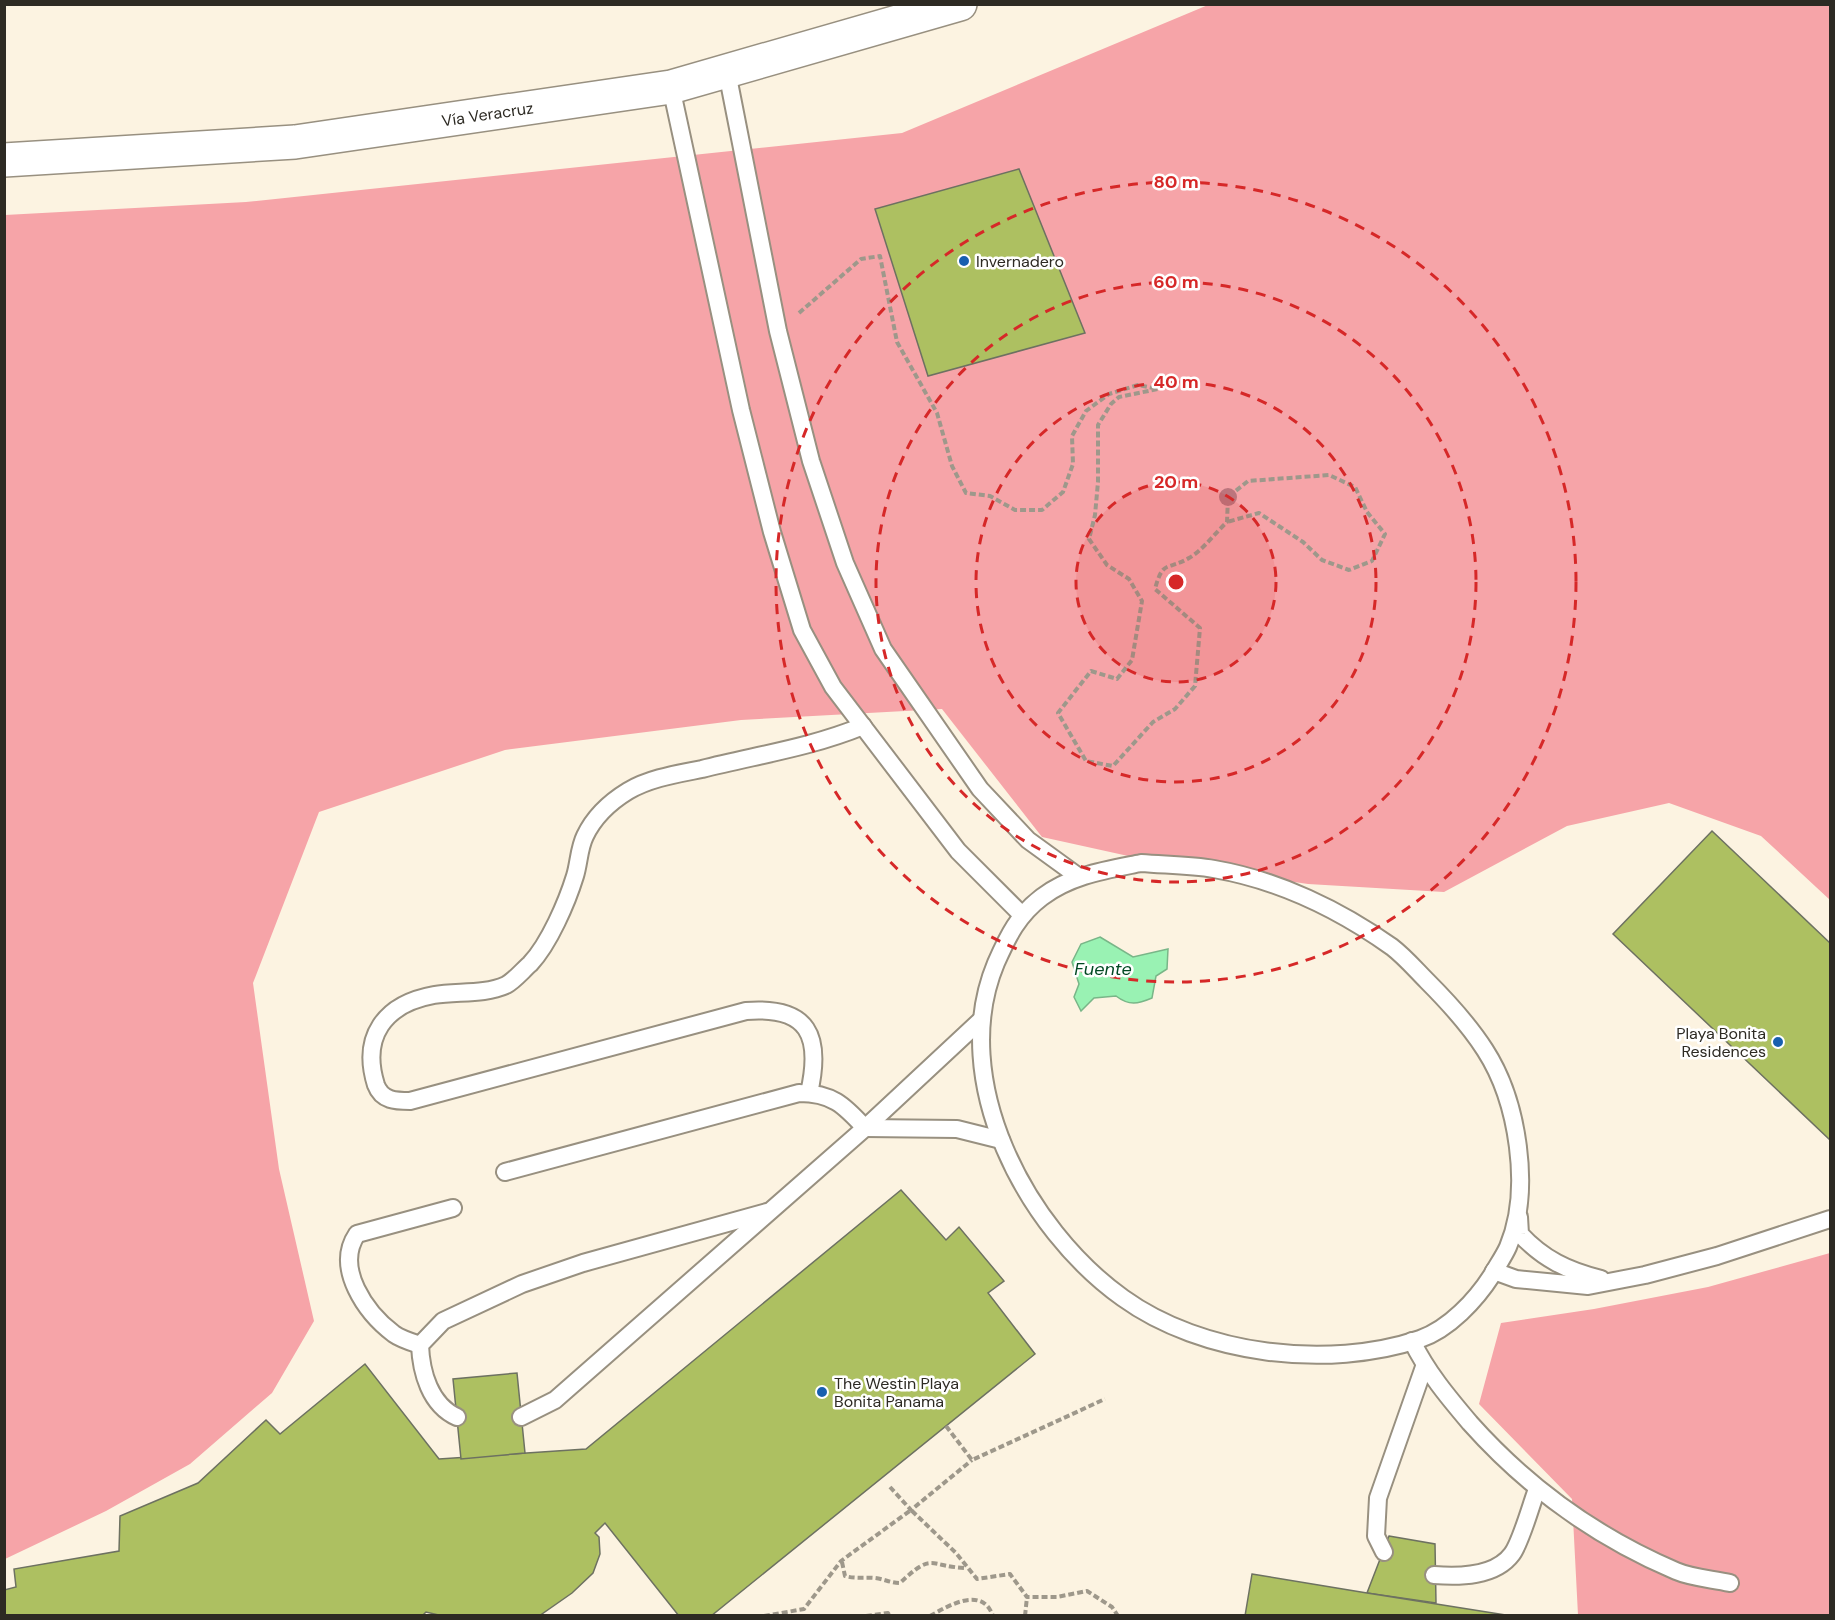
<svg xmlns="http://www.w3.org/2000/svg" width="1835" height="1620" font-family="'DM Sans',sans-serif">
  <rect width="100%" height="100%" fill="#fcf3e1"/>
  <g fill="#f6a4a8">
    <path d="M1208 5H1830V900L1761 836 1669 803 1567 826 1444 892 1308 884 1160 863 1042 837 942 709 741 720 505 750 319 812 253 983 279 1169 314 1321 272 1393 190 1464 106 1511 5 1559V215L246 202 902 133Z"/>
    <path d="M1830 1253V1615H1578L1572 1499 1479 1404 1501 1323 1594 1309 1708 1287Z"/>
  </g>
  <path fill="#99f2b3" stroke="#79b688" stroke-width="1.5" d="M1100 937 1133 957 1168 949 1167 969 1156 976 1152 998C1138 1004 1129 1006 1116 996L1094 998 1081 1011 1074 997 1079 984 1072 962 1081 944Z"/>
  <g fill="#adc061" stroke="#6d7161" stroke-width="1.5">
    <path d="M1019 169 1085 333 928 376 875 209Z"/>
    <path d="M1712 831 1830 943V1140L1613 934Z"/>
    <path d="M901 1190 946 1240 959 1227 1004 1281 988 1293 1035 1354 711 1616H679L605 1523 595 1533 599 1537 600 1554 593 1573 572 1593 539 1616H443L426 1612 422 1616H4V1590L16 1587 14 1569 119 1551 120 1516 198 1483 266 1420 280 1434 365 1364 439 1459 586 1449Z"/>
    <path d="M517 1373 525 1453 461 1459 453 1379Z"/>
    <path d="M1389 1536 1435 1544 1436 1603 1367 1593Z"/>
    <path d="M1252 1574 1367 1593 1512 1616H1245Z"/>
  </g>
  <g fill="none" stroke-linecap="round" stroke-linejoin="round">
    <defs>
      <g id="service">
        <path d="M727 72 778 331 811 461 845 563 883 649 980 789 1028 840 1079 877"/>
        <path d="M671 87 741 410 772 532 802 630 833 687 958 851 1022 915"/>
        <path d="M1141 863C1165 865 1190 865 1214 869 1278 880 1340 910 1392 947 1405 957 1416 970 1427 981 1448 1002 1469 1025 1485 1050 1518 1101 1532 1190 1508 1247 1504 1256 1497 1266 1492 1275 1476 1300 1449 1329 1420 1339 1328 1370 1202 1355 1123 1298 1026 1229 947 1080 996 963 1008 936 1018 915 1042 897 1071 875 1106 870 1141 863Z"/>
        <path d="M809 1093C822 1036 809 1006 746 1011L410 1101C396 1101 382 1101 376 1085 361 1037 384 1004 434 995 457 991 484 995 506 985 514 981 523 970 530 964 549 944 567 902 575 876 579 863 579 848 585 836 594 817 610 802 628 791 650 778 677 774 702 769 757 755 809 748 863 726"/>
        <path d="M505 1172 799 1093C832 1093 844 1105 865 1128L957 1129 1001 1140"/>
        <path d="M1519 1217 1520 1234C1543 1259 1568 1271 1601 1279"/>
        <path d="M1494 1271 1516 1279 1588 1286 1645 1275 1717 1256 1830 1219"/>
        <path d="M1412 1341C1427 1372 1448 1397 1470 1423 1528 1488 1596 1537 1676 1571 1692 1578 1713 1579 1730 1583"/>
        <path d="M420 1345C411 1342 401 1339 394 1334 366 1313 334 1268 357 1234L453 1208"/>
        <path d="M457 1417C430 1405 421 1372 420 1345L443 1321 522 1284 583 1263 767 1212"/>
        <path d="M521 1417 555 1400 865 1128 981 1020"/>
        <path d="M1384 1552 1376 1536 1378 1498 1424 1367"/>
        <path d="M1434 1575C1459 1577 1495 1577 1512 1554 1521 1542 1531 1505 1537 1489"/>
      </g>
      <g id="tertiary">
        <path id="s1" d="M4 160 295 142 671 87 960 4"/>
      </g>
    </defs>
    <use href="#service" stroke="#989080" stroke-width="20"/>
    <use href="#tertiary" stroke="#989080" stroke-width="36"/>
    <g stroke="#9e988b" stroke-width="4" stroke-dasharray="6 3" stroke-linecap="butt">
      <path d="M799 313 861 259 880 256 897 342 937 413 952 466 966 493 990 496 1015 510H1042L1063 492 1073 464 1072 436 1086 411 1109 394 1138 385 1158 389 1119 397 1111 404 1098 425V482L1095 515 1089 539 1107 565 1129 579 1142 601 1132 660 1117 679 1091 671 1058 713 1086 761 1113 766 1153 722 1175 709 1195 686 1200 628 1155 589C1163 559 1167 571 1189 558 1203 550 1215 533 1227 522L1228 497 1248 481 1329 475 1355 487 1367 512 1385 534 1372 561 1349 570 1322 560 1303 542 1259 513 1227 522"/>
      <path d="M946 1426 972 1460 1105 1399"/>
      <path d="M890 1487 911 1510 972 1460"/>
      <path d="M842 1562 845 1576C856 1579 865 1577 875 1578 884 1579 891 1583 900 1583 934 1551 928 1567 967 1568"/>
      <path d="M764 1616 804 1609 841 1561 911 1510 956 1553 977 1579 1010 1574 1027 1597H1057L1087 1591 1112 1607 1118 1616"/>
      <path d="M866 1616 888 1613 890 1616"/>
      <path d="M930 1616C948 1606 982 1585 993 1616"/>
      <path d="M1025 1616 1027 1597"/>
    </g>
    <use href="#service" stroke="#fff" stroke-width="16"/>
    <use href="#tertiary" stroke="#fff" stroke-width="33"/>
  </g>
  <circle fill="#bc757d" cx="1228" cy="497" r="9"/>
  <circle cx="1176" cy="582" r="100" fill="#d62828" fill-opacity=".12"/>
  <g fill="none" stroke="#d62828" stroke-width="3" stroke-dasharray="10 8">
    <circle cx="1176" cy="582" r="100"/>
    <circle cx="1176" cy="582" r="200"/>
    <circle cx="1176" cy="582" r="300"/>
    <circle cx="1176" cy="582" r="400"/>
  </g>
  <g fill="#185faf" stroke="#fff" stroke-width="2">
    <circle cx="964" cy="261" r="6"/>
    <circle cx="1778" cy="1042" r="6"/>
    <circle cx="822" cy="1392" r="6"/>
  </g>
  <g text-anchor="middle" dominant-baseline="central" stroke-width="5" stroke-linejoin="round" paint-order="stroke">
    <g font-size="16" fill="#2d2a23" stroke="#fff">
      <text stroke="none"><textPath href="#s1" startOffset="486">Vía Veracruz</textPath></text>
    </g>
    <g font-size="16" fill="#2d2a23" stroke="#fff" text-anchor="start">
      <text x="976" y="261">Invernadero</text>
      <text x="1766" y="1033" text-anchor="end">Playa Bonita<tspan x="1766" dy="18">Residences</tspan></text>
      <text x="834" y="1383">The Westin Playa<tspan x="834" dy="18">Bonita Panama</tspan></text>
    </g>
    <g font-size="18" font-style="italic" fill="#014923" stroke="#fff">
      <text x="1103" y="969">Fuente</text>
    </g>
  </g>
  <circle cx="1176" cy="582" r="9" fill="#d62828" stroke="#fff" stroke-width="3"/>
  <g font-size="18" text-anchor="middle" font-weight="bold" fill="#d62828" stroke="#fff" stroke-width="5" stroke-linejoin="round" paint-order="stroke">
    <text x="1176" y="188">80 m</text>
    <text x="1176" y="288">60 m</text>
    <text x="1176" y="388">40 m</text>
    <text x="1176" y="488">20 m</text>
  </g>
  <rect width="1835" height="1620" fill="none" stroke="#2d2a23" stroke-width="12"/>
</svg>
